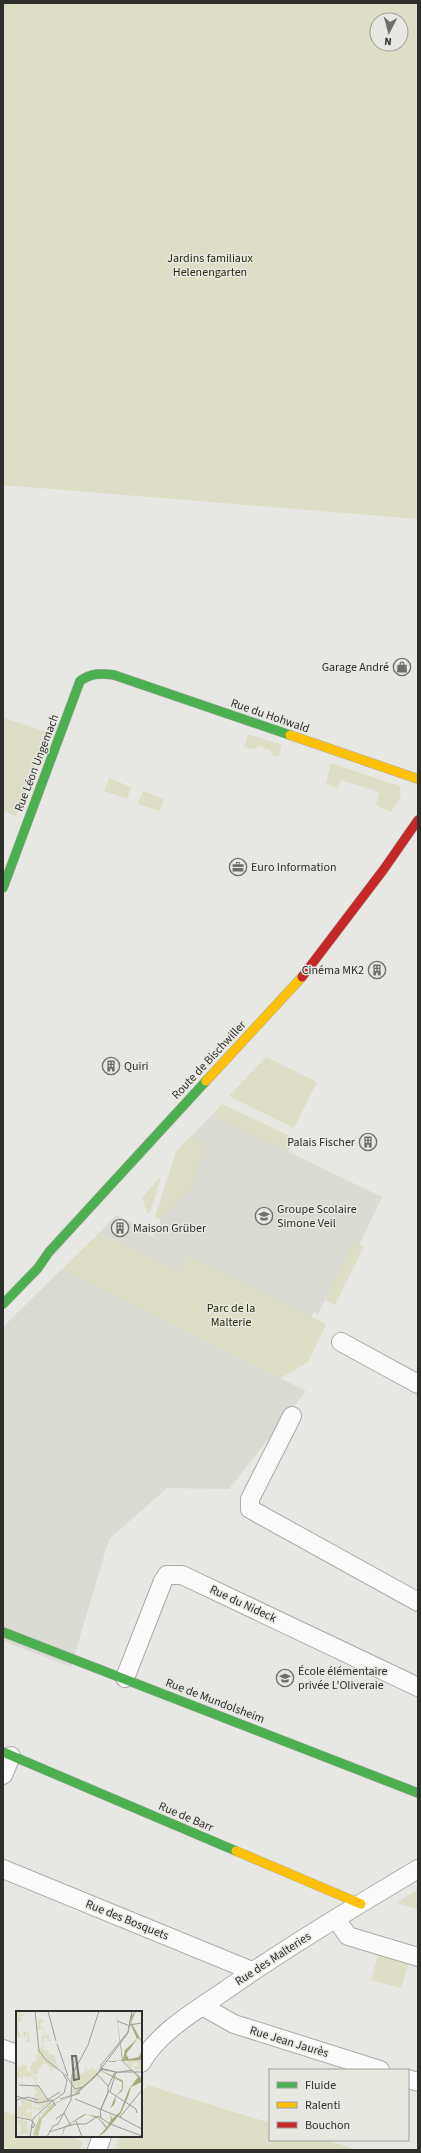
<svg xmlns="http://www.w3.org/2000/svg" width="421" height="2153" font-family="'Source Sans 3',sans-serif">
  <rect width="100%" height="100%" fill="#e7e7e4"/>
  <g fill="#dadbd2">
    <path d="M212 1115 382 1197 359 1245 354 1242 318 1314 314 1312 311 1317 188 1256 179 1273 99 1233 116 1215 147 1229 145 1233 153 1237 161 1220 155 1217 176 1152Z"/>
    <path d="M62 1269 306 1391 229 1489 167 1488 109 1539 71 1667 3 1641V1327Z"/>
  </g>
  <g fill="#dddec5" fill-rule="evenodd">
    <path d="M3 3H418V519L3 485ZM377 20H401V44H377Z"/>
    <path d="M3 718 48 732 16 816 3 811Z"/>
    <path d="M248 734 282 745 278 757 272 755 270 750 259 746 255 749 244 747Z"/>
    <path d="M331 763 399 786C404 797 397 803 391 812L376 805 379 792 341 780 338 788 326 784Z"/>
    <path d="M109 778 131 787 127 799 104 791Z"/>
    <path d="M143 791 164 799 159 811 138 804Z"/>
    <path d="M266 1057 317 1082 294 1128 229 1096Z"/>
    <path d="M222 1104 294 1138 288 1152 212 1115Z"/>
    <path d="M191 1136 205 1149 190 1190 161 1220 155 1217 176 1152Z"/>
    <path d="M161 1177 150 1213H147L142 1197Z"/>
    <path d="M99 1233 179 1273 188 1256 326 1324 308 1362 281 1378 62 1269Z"/>
    <path d="M354 1242 364 1247 335 1305 325 1300Z"/>
    <path d="M417 1890 418 1909 396 1903Z"/>
    <path d="M378 1955 408 1964 401 1988 371 1980Z"/>
    <path d="M147 2085 270 2123V2140H326L357 2150H114L120 2136H141V2096Z"/>
    <path d="M3 2111 17 2116V2136H68L83 2142 80 2150H3Z"/>
  </g>
  <g fill="none" stroke-linecap="round" stroke-linejoin="round">
    <defs>
      <g id="street">
        <path d="M341 1342 418 1384"/>
        <path d="M292 1416 250 1499V1509L418 1602"/>
        <path d="M125 1678 163 1581 167 1575H182L418 1687"/>
        <path d="M3 1775 11 1756"/>
        <path d="M3 1869 252 1971"/>
        <path d="M336 1919 348 1936 418 1957"/>
        <path d="M202 2006 234 2024 380 2070"/>
        <path d="M3 2049 17 2054"/>
        <path d="M141 2063C158 2033 192 2013 220 1994 284 1949 351 1909 418 1869"/>
        <path d="M408 2079 418 2082"/>
        <path d="M97 2150 102 2136"/>
      </g>
      <g id="fast">
        <path d="M3 888 80 681C91 673 101 673 114 675L290 735"/>
        <path d="M3 1304 38 1268 49 1252 206 1081"/>
        <path d="M3 1632 418 1793"/>
        <path d="M3 1752 236 1851"/>
      </g>
      <g id="slow">
        <path d="M290 735 418 779"/>
        <path d="M206 1081 302 977"/>
        <path d="M236 1851 361 1904"/>
      </g>
      <path id="jam" d="M302 977 384 869 418 820"/>
    </defs>
    <use href="#street" stroke="#aaaaa8" stroke-width="20"/>
    <use href="#fast" stroke="#aaaaa8" stroke-width="10"/>
    <use href="#slow" stroke="#aaaaa8" stroke-width="10"/>
    <use href="#jam" stroke="#aaaaa8" stroke-width="10"/>
    <use href="#street" stroke="#fbfbfb" stroke-width="18"/>
    <use href="#fast" stroke="#4caf50" stroke-width="9"/>
    <use href="#slow" stroke="#ffc107" stroke-width="9"/>
    <use href="#jam" stroke="#c62828" stroke-width="9"/>
  </g>
  <defs>
    <symbol id="shop-ring" viewBox="-11 -11 22 22"><circle r="9.5" fill="#e8e8e3" stroke="#6f6f6c" stroke-width="1.5"/><path d="M-5-2.5h2.3a2.7 3.5 0 0 1 5.4 0H5L5.5 6h-11ZM-1.5-2.5h3a1.5 2.3 0 0 0-3 0Z" fill="#6f6f6c"/></symbol>
    <symbol id="office-ring" viewBox="-11 -11 22 22"><circle r="9.5" fill="#e8e8e3" stroke="#6f6f6c" stroke-width="1.5"/><path d="M-6-3h4V-5.5h4V-3h4V5H-6ZM-1-4.5V-3h2v-1.5ZM-6 0V1H6V0Z" fill="#6f6f6c"/></symbol>
    <symbol id="building-ring" viewBox="-11 -11 22 22"><circle r="9.5" fill="#e8e8e3" stroke="#6f6f6c" stroke-width="1.5"/><path d="M-4-6H4V6H1V3H-1V6H-4ZM-2.5-4.3h1.7v1.8h-1.7ZM.8-4.3h1.7v1.8H.8ZM-2.5-1h1.7V.8h-1.7ZM.8-1h1.7V.8H.8Z" fill="#6f6f6c"/></symbol>
    <symbol id="school-ring" viewBox="-11 -11 22 22"><circle r="9.5" fill="#e8e8e3" stroke="#6f6f6c" stroke-width="1.5"/><path d="M0-5L7-2L0 1L-7-2ZM-4 1L0 2.5L4 1V4Q0 6-4 4Z" fill="#6f6f6c"/></symbol>
  </defs>
  <g fill-rule="evenodd">
    <use href="#shop-ring" x="392" y="657" width="20" height="20"/>
    <use href="#office-ring" x="228" y="857" width="20" height="20"/>
    <use href="#building-ring" x="367" y="960" width="20" height="20"/>
    <use href="#building-ring" x="101" y="1056" width="20" height="20"/>
    <use href="#building-ring" x="358" y="1132" width="20" height="20"/>
    <use href="#school-ring" x="254" y="1206" width="20" height="20"/>
    <use href="#building-ring" x="110" y="1218" width="20" height="20"/>
    <use href="#school-ring" x="275" y="1668" width="20" height="20"/>
  </g>
  <g text-anchor="middle" dominant-baseline="central" stroke-width="3" stroke-linejoin="round" paint-order="stroke">
    <g font-size="12" fill="#2a2b0c" stroke="#e8e8e3">
      <text x="210" y="258">Jardins familiaux<tspan x="210" dy="14">Helenengarten</tspan></text>
      <text x="231" y="1308">Parc de la<tspan x="231" dy="14">Malterie</tspan></text>
    </g>
    <g font-size="12" fill="#2e2f2c" stroke="#e8e8e3" text-anchor="start">
      <text x="389" y="667" text-anchor="end">Garage André</text>
      <text x="251" y="867">Euro Information</text>
      <text x="364" y="970" text-anchor="end">Cinéma MK2</text>
      <text x="124" y="1066">Quiri</text>
      <text x="355" y="1142" text-anchor="end">Palais Fischer</text>
      <text x="277" y="1209">Groupe Scolaire<tspan x="277" dy="14">Simone Veil</tspan></text>
      <text x="133" y="1228">Maison Grüber</text>
      <text x="298" y="1671">École élémentaire<tspan x="298" dy="14">privée L'Oliveraie</tspan></text>
    </g>
    <g font-size="12" fill="#2e2f2c" stroke="#e8e8e3">
      <text transform="translate(270 716) rotate(19)">Rue du Hohwald</text>
      <text transform="translate(37 763) rotate(-69)">Rue Léon Ungemach</text>
      <text transform="translate(209 1060) rotate(-47)">Route de Bischwiller</text>
      <text transform="translate(243 1604) rotate(25)">Rue du Nideck</text>
      <text transform="translate(215 1701) rotate(21)">Rue de Mundolsheim</text>
      <text transform="translate(186 1817) rotate(23)">Rue de Barr</text>
      <text transform="translate(127 1920) rotate(22)">Rue des Bosquets</text>
      <text transform="translate(273 1959) rotate(-33)">Rue des Malteries</text>
      <text transform="translate(289 2042) rotate(17)">Rue Jean Jaurès</text>
    </g>
  </g>
  <g transform="translate(16 2011)">
    <rect width="126" height="126" fill="#e7e7e4"/>
    <path d="M1 0H5L4 2 10 5H5L6 10 2 11V17L5 25 8 26 7 22 9 20 12 22V19L14 30 12 32 9 31 12 26 11 22 9 26H4L0 24V28L6 30 0 28V13L3 10H0V3H3ZM23 7 29 11 25 12 24 18 27 15 30 24 33 23V30L36 28V30H31V26L27 28 29 30 26 32 27 35 29 32 27 39 34 40 32 42 39 45 38 49 40 46 41 55 45 57H37L35 60 33 58 36 57 29 54 36 57 28 52 23 60 22 57V63L17 64 14 57 17 50 20 51 21 42 23 47 21 38 26 37 25 24 29 25 27 18 21 19ZM121 48 125 51 126 49V59H119L118 55H121V52L117 51V55L113 56 111 50 108 49ZM6 54H11V61L14 60 18 66 20 64 22 68 19 69 28 85 37 89 22 101V98L17 99 18 94 21 97 25 95 18 93V84L21 82 18 76 22 74 15 73H20L18 68 13 63 15 67 6 64 7 69 3 66 0 70V57ZM70 55 72 60 77 59 73 58 76 56 80 60 82 58 80 62 82 64 60 83 64 78 58 80V82L54 85 52 86 55 77V83L56 80V63H68L67 61 72 60 68 59ZM5 88 12 90V93L13 89 16 91V99L12 98 9 102 16 100V109L1 104 3 91V94L6 95ZM6 108 11 111V120L14 114 12 125 11 122 3 124 5 116 1 110Z" fill="#dddec5"/>
    <path d="M38 92 39 95 26 108 22 125 17 124 24 104 26 101H27L24 104V107Z" fill="#c7c9a1"/>
    <path d="M100 0 107 49 109 39 121 28 115 14V5L120 0 115 11 126 31 122 27 110 43 113 48 123 46 126 39V49L107 50 126 69V71L115 76 112 86 105 102 89 121 82 126 90 117 83 108 71 103 49 116 46 126 48 116 67 104 70 103 79 105 83 107 91 116 95 109 94 102 96 108 104 101 113 78 122 66 106 50 102 49 99 51H88L85 54 86 60 106 69 107 70V77L106 80 100 85 99 92 95 97V102V96L99 86 106 78V71L85 60 60 84 35 94 25 105 20 123 25 105 34 94 59 84 85 58V54L88 51 106 49Z" fill="#a8aa79"/>
    <path fill="none" stroke="#9d9d9a" stroke-width="1" d="M19 0 23 40 30 49 47 62 51 70 48 82 34 92M32 0 40 30M101 10 114 15M113 14 126 12M41 33 52 65M83 58 101 61H126M100 61 94 81 120 98 121 102M80 62 93 76M99 62 116 59 126 68M49 63 59 78 67 76M3 74 23 75M22 74 32 89M59 82 78 67 112 22 116 0M0 85 22 92 36 89 40 95M44 88 64 82M59 88 106 107M0 89 12 86 22 89M31 89 44 81M85 98 93 79M0 106 15 109 19 114 17 117 15 114M104 106 126 79M85 107 84 100 92 82V76L99 61 85 57V54L112 21 116 0M105 107 126 118M40 108 48 102 55 115M60 110 66 126M33 121 59 113H70L82 105 94 113 126 125M14 126 17 108 35 91M31 126 37 115 42 113 55 89 56 64 72 34 83 0"/>
    <path fill="#6f6f6c" fill-opacity="0.15" stroke="#6f6f6c" stroke-width="2" d="M56 45H60L63 68 58 69Z"/>
    <rect width="126" height="126" fill="none" stroke="#2e2f2c" stroke-width="2"/>
  </g>
  <rect width="421" height="2153" fill="none" stroke="#2e2f2c" stroke-width="8"/>
  <rect x="269" y="2069" width="140" height="72" fill="#e8e8e3" stroke="#9e9e9a"/>
  <rect x="277" y="2082" width="20" height="6" fill="#4caf50" stroke="#9e9e9a"/>
  <text x="305" y="2089" font-size="12" fill="#2e2f2c">Fluide</text>
  <rect x="277" y="2102" width="20" height="6" fill="#ffc107" stroke="#9e9e9a"/>
  <text x="305" y="2109" font-size="12" fill="#2e2f2c">Ralenti</text>
  <rect x="277" y="2122" width="20" height="6" fill="#c62828" stroke="#9e9e9a"/>
  <text x="305" y="2129" font-size="12" fill="#2e2f2c">Bouchon</text>
  <g transform="translate(389 32) rotate(186)"><circle r="19" fill="#e8e8e3" stroke="#9e9e9a"/>
  <path d="M0-3L7 15L0 10L-7 15Z" fill="#6f6f6c"/>
  <text y="-6" font-size="11" font-weight="bold" text-anchor="middle" fill="#2e2f2c">N</text>
  </g>
</svg>
